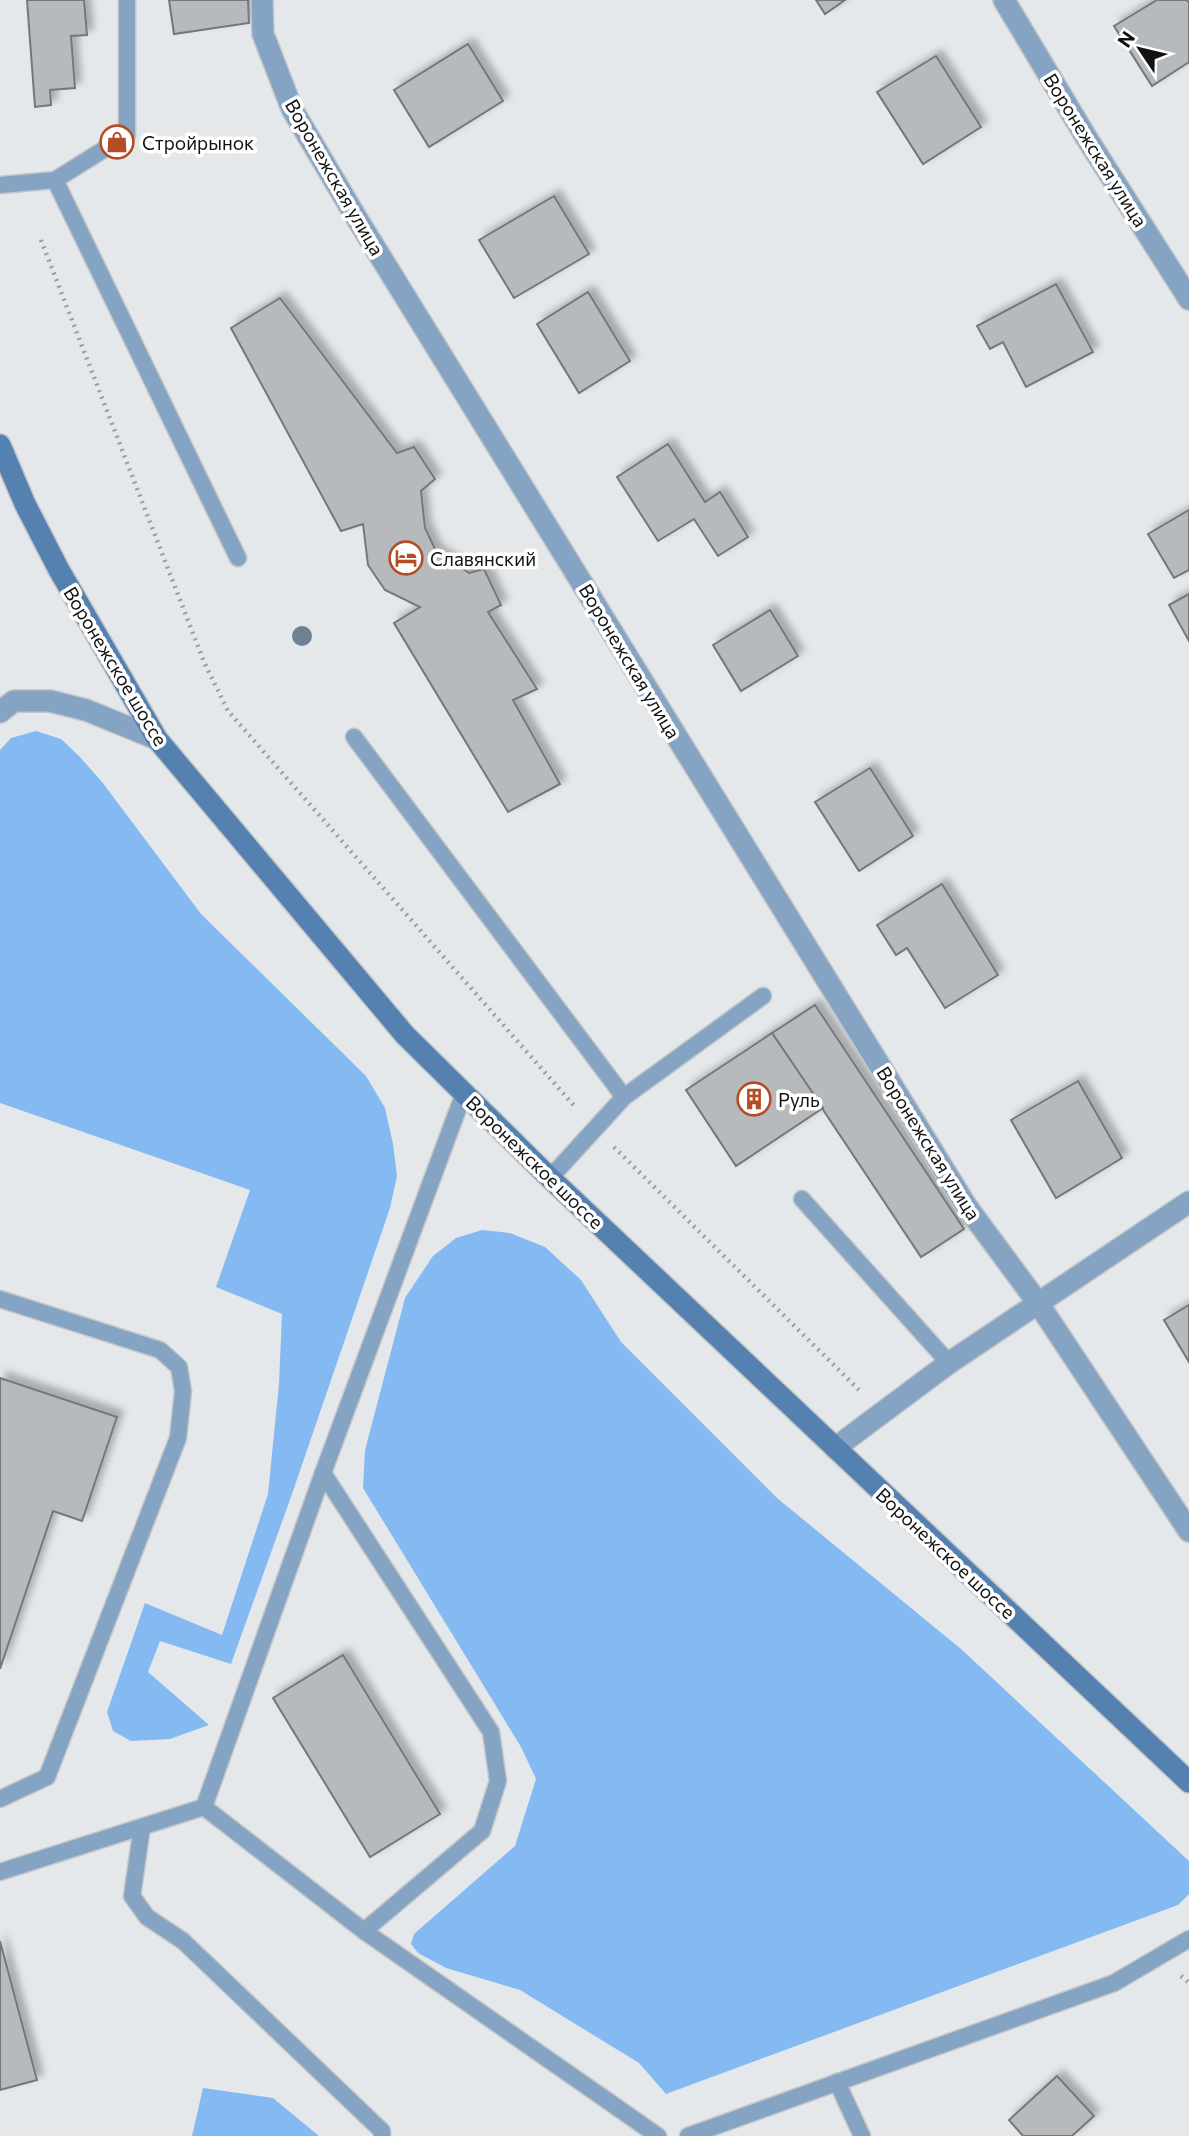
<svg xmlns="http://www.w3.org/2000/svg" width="1189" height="2136" font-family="Commissioner,sans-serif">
  <defs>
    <filter id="shadow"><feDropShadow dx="6" dy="-6" stdDeviation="3.5" flood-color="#0004"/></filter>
  </defs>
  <rect width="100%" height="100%" fill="#e5e8ea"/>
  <g fill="#85b9f2">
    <path d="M36 731 61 739 80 757 102 782 201 914 366 1076 385 1108 393 1144 397 1176 390 1208 292 1494 231 1664 160 1641 148 1672 209 1725 170 1739 131 1741 113 1731 107 1712 145 1603 222 1635 268 1494 279 1384 282 1314 216 1287 250 1190 0 1103V750L11 738Z"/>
    <path d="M482 1230 510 1233 545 1247 581 1280 621 1342 777 1498 961 1649 1189 1861V1894L1178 1905 666 2094 639 2063 520 1990 446 1968 418 1953 411 1944 414 1934 515 1846 536 1779 521 1747 363 1488 365 1450 405 1298 433 1256 456 1238Z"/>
    <path d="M203 2088 273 2098 319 2136H192Z"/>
  </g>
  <g fill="#b7babc" stroke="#75777a" stroke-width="2" filter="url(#shadow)">
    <path d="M27 0H84L87 35 71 36 75 88 50 90 51 105 35 107Z"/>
    <path d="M169 0H248L249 23 174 34Z"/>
    <path d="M816 0H845L825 14Z"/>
    <path d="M1157 0H1187L1189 3V62L1152 86 1114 26Z"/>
    <path d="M468 44 503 101 429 147 394 90Z"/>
    <path d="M936 56 981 127 923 164 877 92Z"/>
    <path d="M554 196 589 254 514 298 479 240Z"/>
    <path d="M1056 284 1093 352 1026 387 1003 342 990 349 977 326Z"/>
    <path d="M588 292 630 361 579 393 537 324Z"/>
    <path d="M280 298 397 453 414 447 435 479 421 491 425 528 436 551 469 573 484 569 501 605 488 612 537 689 513 700 560 784 508 812 394 623 420 607 385 590 368 565 363 524 341 531 231 328Z"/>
    <path d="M668 444 705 502 720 492 748 537 718 556 694 519 658 541 617 477Z"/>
    <path d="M1189 510V570L1174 578 1148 534Z"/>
    <path d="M1189 594V641L1169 605Z"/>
    <path d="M770 610 798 656 741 691 713 645Z"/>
    <path d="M870 768 913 836 859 871 815 802Z"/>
    <path d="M942 884 998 975 945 1008 907 948 896 955 877 925Z"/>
    <path d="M815 1005 964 1229 921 1257 772 1033Z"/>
    <path d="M772 1033 823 1108 736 1166 686 1090Z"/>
    <path d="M1078 1081 1122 1158 1056 1198 1011 1120Z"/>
    <path d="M1189 1305V1362L1164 1320Z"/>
    <path d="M0 1378 117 1417 82 1521 53 1511 0 1669Z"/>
    <path d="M343 1655 440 1814 370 1857 273 1698Z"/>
    <path d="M0 1941 37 2080 0 2090Z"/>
    <path d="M1057 2076 1094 2116 1072 2136H1023L1009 2120Z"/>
  </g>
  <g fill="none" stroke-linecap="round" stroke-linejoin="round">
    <defs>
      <g id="service">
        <path d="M55 180 127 135V0"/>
        <path d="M0 185 55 180 238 558"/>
        <path d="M354 737 624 1097 550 1178"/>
        <path d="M624 1097 763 996"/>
        <path d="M802 1199 949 1363"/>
        <path d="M0 1299 160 1350 179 1367 183 1391 178 1438 47 1777 0 1799"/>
        <path d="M204 1807 323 1473"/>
        <path d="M142 1827 132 1896 147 1917 183 1941 382 2131V2136"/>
        <path d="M0 1872 204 1807 364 1931 658 2136"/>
        <path d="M364 1931 482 1831 498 1781 491 1732 323 1473 464 1093"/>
        <path d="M837 2082 862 2136"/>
        <path d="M688 2136 1114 1983 1189 1939"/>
      </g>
      <g id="minor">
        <path d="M262 0 263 34 292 109 356 217 967 1207 1038 1303 1189 1531"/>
        <path d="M1004 0 1086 137 1189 299"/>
        <path d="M0 712 14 701H50L86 710 157 739"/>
        <path d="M835 1448 949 1363 1189 1202"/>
      </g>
      <path id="secondary" d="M0 445 25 504 59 570 157 739 405 1035 550 1178 1189 1782"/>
    </defs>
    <use href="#service" stroke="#c3c6c8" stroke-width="19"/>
    <use href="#minor" stroke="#c3c6c8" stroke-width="24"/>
    <use href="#secondary" stroke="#c3c6c8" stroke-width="24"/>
    <g stroke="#9c9e9f" stroke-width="4.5" stroke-dasharray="2 5" stroke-linecap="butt">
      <path d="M41 240 204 662 228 711 576 1108"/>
      <path d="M614 1147 861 1392"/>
      <path d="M1181 1976 1189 1983"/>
    </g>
    <use href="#service" stroke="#85a3c3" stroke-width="16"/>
    <use href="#minor" stroke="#85a3c3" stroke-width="21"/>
    <use href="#secondary" stroke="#5581b0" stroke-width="21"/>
  </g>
  <circle fill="#6f8191" cx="302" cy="636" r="10"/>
  <defs>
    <symbol id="shop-ring" viewBox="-11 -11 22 22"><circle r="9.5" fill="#fff" stroke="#b34d23" stroke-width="1.5"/><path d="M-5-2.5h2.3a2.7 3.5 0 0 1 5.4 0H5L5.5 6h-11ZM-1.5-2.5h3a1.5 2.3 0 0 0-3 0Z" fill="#b34d23"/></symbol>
    <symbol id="hotel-ring" viewBox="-11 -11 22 22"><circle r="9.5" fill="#fff" stroke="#b34d23" stroke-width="1.5"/><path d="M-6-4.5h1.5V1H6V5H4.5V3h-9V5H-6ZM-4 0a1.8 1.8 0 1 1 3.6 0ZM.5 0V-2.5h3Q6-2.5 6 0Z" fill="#b34d23"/></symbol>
    <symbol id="building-ring" viewBox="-11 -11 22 22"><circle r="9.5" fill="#fff" stroke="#b34d23" stroke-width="1.5"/><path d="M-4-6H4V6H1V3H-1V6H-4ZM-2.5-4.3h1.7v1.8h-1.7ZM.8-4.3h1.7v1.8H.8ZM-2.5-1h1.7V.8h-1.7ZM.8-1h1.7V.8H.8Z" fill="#b34d23"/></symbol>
  </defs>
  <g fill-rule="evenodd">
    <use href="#shop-ring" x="98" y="123" width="38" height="38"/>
    <use href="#hotel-ring" x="387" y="539" width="38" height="38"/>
    <use href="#building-ring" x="735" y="1080" width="38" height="38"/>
  </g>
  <g text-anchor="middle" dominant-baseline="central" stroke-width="7" stroke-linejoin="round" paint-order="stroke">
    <g font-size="19" fill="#121213" stroke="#fff" text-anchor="start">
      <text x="142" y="142">Стройрынок</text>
      <text x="430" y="558">Славянский</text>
      <text x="778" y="1099">Руль</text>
    </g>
    <g font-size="19" fill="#121213" stroke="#fff">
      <text transform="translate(1096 150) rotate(58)">Воронежская улица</text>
      <text transform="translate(335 177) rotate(60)">Воронежская улица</text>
      <text transform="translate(630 661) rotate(59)">Воронежская улица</text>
      <text transform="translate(116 666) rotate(59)">Воронежское шоссе</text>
      <text transform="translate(929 1143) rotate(58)">Воронежская улица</text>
      <text transform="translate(535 1162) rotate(44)">Воронежское шоссе</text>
      <text transform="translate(946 1553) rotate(43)">Воронежское шоссе</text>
    </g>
  </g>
  <g transform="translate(1140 49) rotate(305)" stroke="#ffffff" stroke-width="5" paint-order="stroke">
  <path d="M0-5L12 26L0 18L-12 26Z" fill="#121213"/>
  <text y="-10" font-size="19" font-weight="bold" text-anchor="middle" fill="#121213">N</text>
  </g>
</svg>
